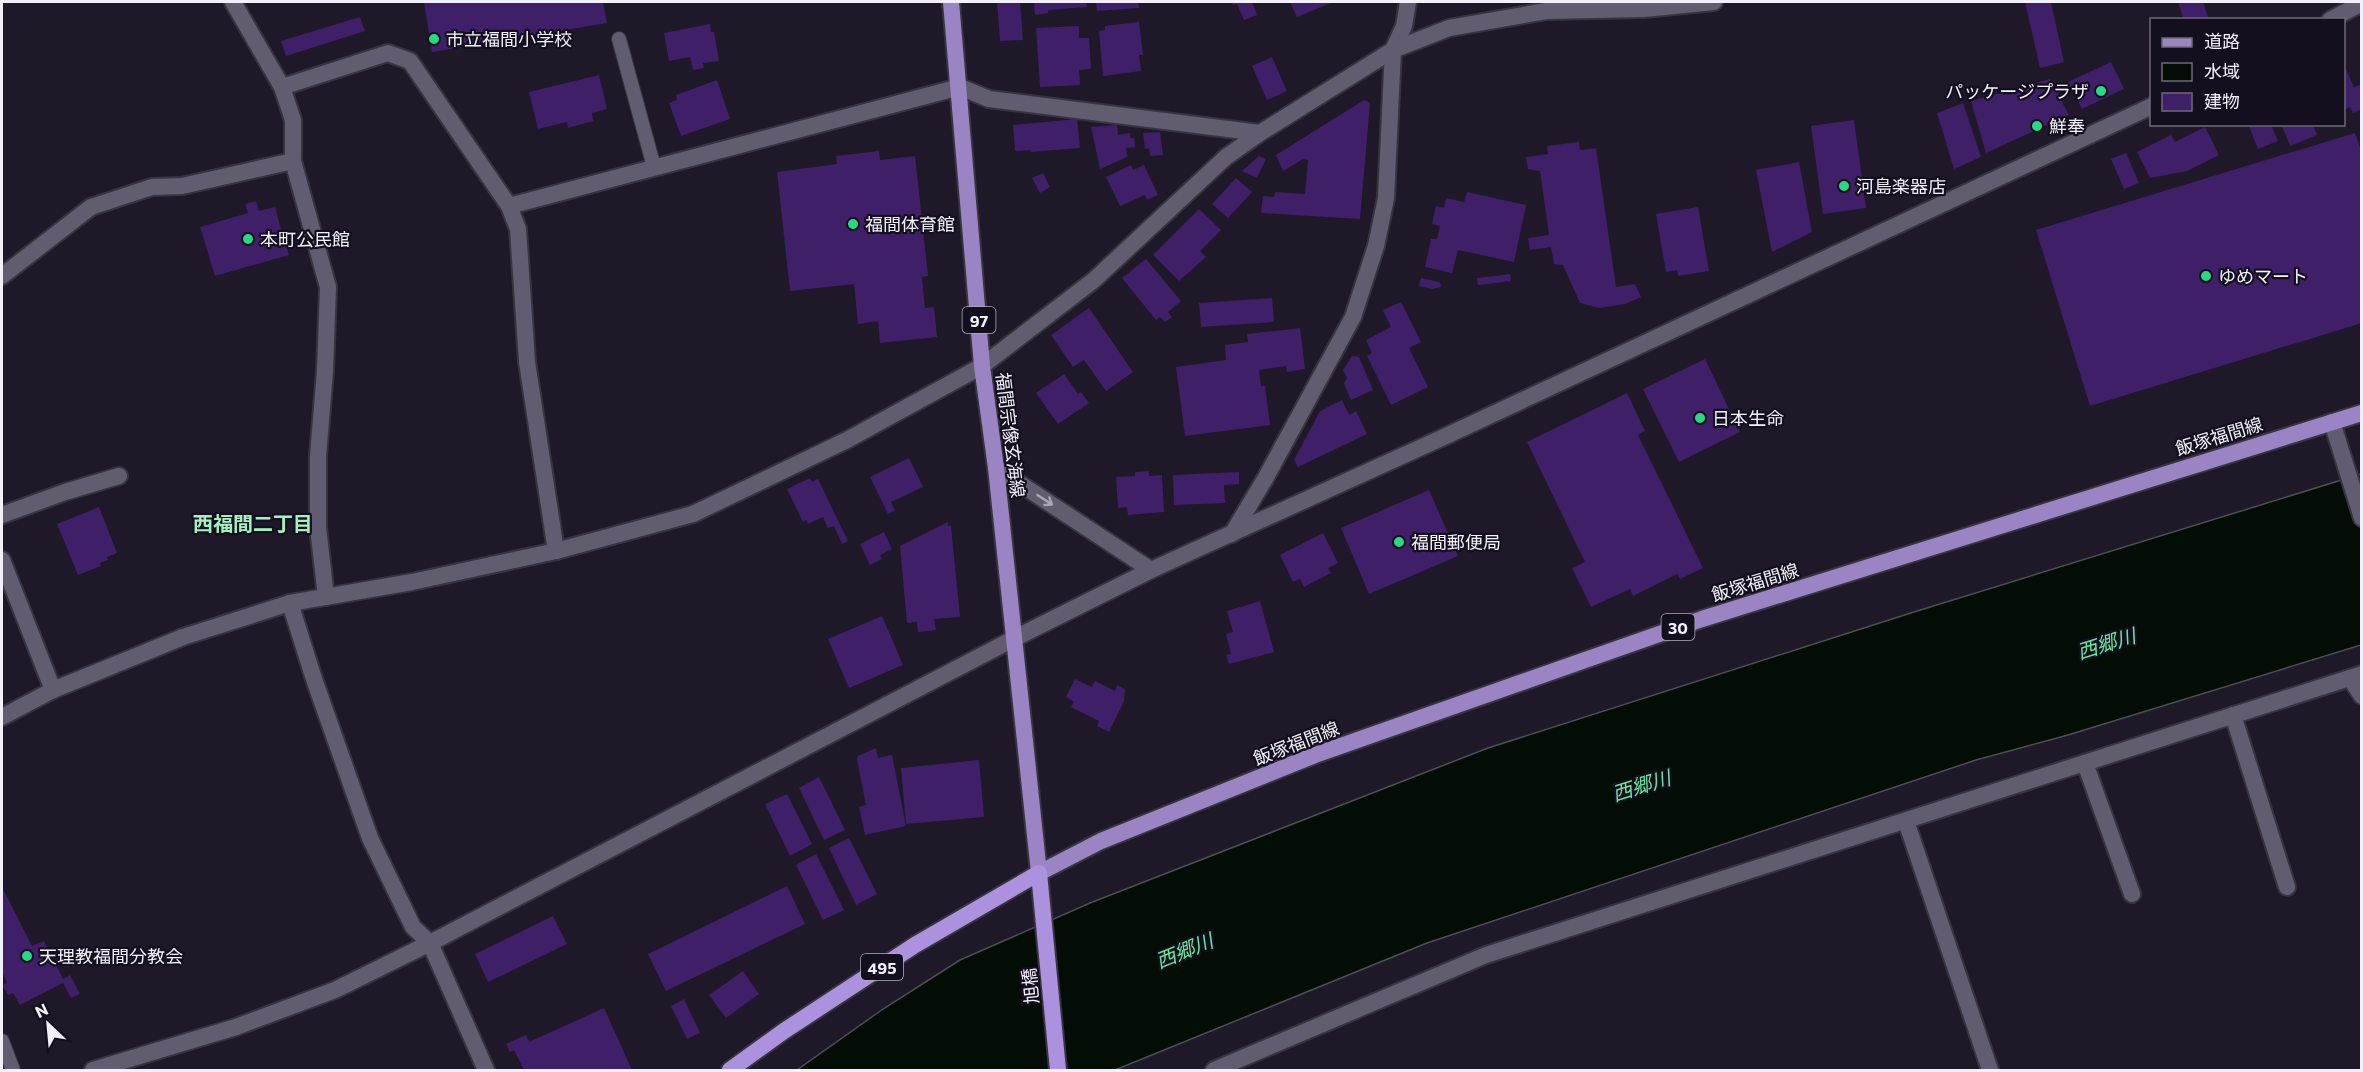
<svg xmlns="http://www.w3.org/2000/svg" width="2363" height="1072" font-family="Commissioner,'Noto Sans JP',sans-serif">
  <rect width="100%" height="100%" fill="#1e1828"/>
  <path fill="#030d06" stroke="#4b5150" stroke-width="1.5" d="M2361 474V645L2068 735 1976 760 1427 943 1115 1070H797L883 1009 960 960 1090 903 1488 748 1914 612Z"/>
  <g fill="#3f1f68">
    <path d="M424 2H603L607 23 432 52Z"/>
    <path d="M997 2H1020L1023 40 1000 41Z"/>
    <path d="M1034 2H1086L1087 7 1048 10V13L1035 15Z"/>
    <path d="M1096 2H1138L1139 8 1097 11Z"/>
    <path d="M1231 2H1252L1257 15 1244 20 1237 4 1233 5Z"/>
    <path d="M1290 2H1333L1297 17Z"/>
    <path d="M2025 2H2051L2064 62 2040 68Z"/>
    <path d="M2178 2H2203L2209 20H2184Z"/>
    <path d="M360 17 365 31 286 56 281 41Z"/>
    <path d="M1139 22 1143 55H1139L1141 71 1103 76 1099 31 1105 30V26Z"/>
    <path d="M710 24 711 32H714L719 61 703 63 704 68 693 70 690 57 669 61 664 33Z"/>
    <path d="M1079 26V38H1089L1091 69 1079 70 1080 85 1040 87 1036 28Z"/>
    <path d="M1272 57 1287 91 1267 100 1252 66Z"/>
    <path d="M2111 62 2124 89 2082 109 2068 82Z"/>
    <path d="M2344 65 2354 87 2360 85 2362 89V109L2353 113 2350 107 2344 110Z"/>
    <path d="M599 75 607 109 592 113 593 121 568 128 567 122 538 129 529 92Z"/>
    <path d="M2050 79 2069 115 1986 153 1971 101Z"/>
    <path d="M717 80 730 119 681 136 669 103 677 100 676 95Z"/>
    <path d="M1364 100 1370 103 1360 219 1261 213 1263 196 1274 197 1275 192 1305 194 1308 160 1303 159 1283 171 1276 155Z"/>
    <path d="M1963 103 1981 157 1954 169 1937 113Z"/>
    <path d="M1077 119 1080 148 1030 152V150L1015 151 1013 125Z"/>
    <path d="M1854 120 1866 208 1823 214 1811 126Z"/>
    <path d="M2248 124H2271L2278 141 2258 149Z"/>
    <path d="M2285 124H2313L2317 135 2290 146 2282 126Z"/>
    <path d="M1117 125 1118 135 1130 133V138H1134L1135 147 1126 148 1127 157 1100 169 1091 127Z"/>
    <path d="M2205 127 2219 155 2187 171 2150 178 2137 152 2171 135 2175 142Z"/>
    <path d="M1160 132 1163 155 1150 156 1149 148 1145 149 1143 133Z"/>
    <path d="M2355 133 2362 153V323L2090 406 2036 230Z"/>
    <path d="M1579 142 1580 150 1596 148 1616 287 1635 284 1641 297 1625 304 1599 308 1580 303 1563 265 1554 264 1551 247 1530 250 1528 238 1549 235 1540 171 1528 169 1526 157 1548 154 1547 146Z"/>
    <path d="M879 151 880 160 915 156 928 276 922 277 925 308 934 307 937 337 880 343 878 321 858 324 854 284 790 291 777 172 837 164 836 156Z"/>
    <path d="M2126 153 2139 183 2124 189 2111 159Z"/>
    <path d="M1259 156 1266 159 1257 178 1242 171Z"/>
    <path d="M1799 162 1812 232 1772 252 1756 170Z"/>
    <path d="M1131 165 1133 170 1144 165 1158 195 1147 200 1145 195 1120 206 1106 177Z"/>
    <path d="M1043 173 1050 187 1040 193 1032 178Z"/>
    <path d="M1236 178 1252 192 1228 218 1212 204Z"/>
    <path d="M1467 192 1526 205 1514 262 1458 250 1452 273 1425 267 1431 239H1437L1440 226 1432 224 1436 206 1444 208 1446 198 1464 202Z"/>
    <path d="M256 201 259 211 275 207 282 233 289 231 294 246 287 248 289 255 215 276 200 227 248 213 245 204Z"/>
    <path d="M1698 207 1709 271 1678 276 1677 270 1666 272 1656 214Z"/>
    <path d="M1199 209 1221 230 1200 251 1206 257 1179 281 1153 255Z"/>
    <path d="M1146 259 1181 301 1168 312 1172 317 1165 322 1160 317 1156 320 1122 278Z"/>
    <path d="M1510 274 1511 281 1478 285 1477 278Z"/>
    <path d="M1421 278 1440 282 1441 287 1432 289 1419 286Z"/>
    <path d="M1272 298 1274 322 1201 327 1199 303Z"/>
    <path d="M1401 302 1421 342 1409 348 1428 387 1391 405 1367 356 1372 353 1366 340 1391 327 1383 310Z"/>
    <path d="M1089 308 1133 372 1106 391 1084 360 1073 367 1051 335Z"/>
    <path d="M1300 328 1305 369 1287 372 1286 366 1259 370 1261 386H1265L1270 425 1185 436 1176 367 1226 360 1225 345 1248 342 1247 334Z"/>
    <path d="M1352 356 1359 357 1373 390 1351 400 1344 383 1347 378 1343 370Z"/>
    <path d="M1705 359 1740 432 1679 462 1643 389Z"/>
    <path d="M1064 374 1078 394 1081 392 1089 403 1058 424 1036 393Z"/>
    <path d="M1627 393 1645 431 1638 435 1703 568 1680 579 1677 574 1633 596 1630 589 1591 607 1572 568 1585 562 1527 442Z"/>
    <path d="M1342 400 1349 415 1356 411 1367 434 1298 467 1294 460 1320 411Z"/>
    <path d="M909 458 923 487 891 502 895 511 888 514 870 477Z"/>
    <path d="M1149 471V476L1162 475 1164 512 1128 515 1127 507 1118 508 1116 477 1135 476V472Z"/>
    <path d="M1239 472V484L1224 485 1225 503 1174 505 1173 475Z"/>
    <path d="M810 478 812 482 818 479 848 541 842 544 834 526 828 528 823 517 808 524 806 520 803 522 787 489Z"/>
    <path d="M1429 490 1458 556 1369 594 1341 528Z"/>
    <path d="M99 507 117 553 107 557 108 560 100 563 101 566 78 575 57 524Z"/>
    <path d="M948 522V526H951L960 617 934 619 936 630 918 632 917 622 907 623 900 546Z"/>
    <path d="M884 532 892 549 880 555 882 559 870 565 860 544Z"/>
    <path d="M1323 533 1338 563 1328 568 1331 573 1304 587 1300 579 1293 582 1280 555Z"/>
    <path d="M1260 601 1274 652 1229 664 1226 655 1231 654 1226 634 1233 632 1227 611Z"/>
    <path d="M882 616 903 665 849 688 828 639Z"/>
    <path d="M1075 679 1092 687 1095 681 1115 691 1117 685 1125 689 1124 701 1109 732 1097 726 1099 721 1071 707 1074 702 1066 697Z"/>
    <path d="M876 748 878 758 892 755 906 826 865 835 859 807 866 805 857 759 858 756Z"/>
    <path d="M979 760 984 817 906 824 901 768Z"/>
    <path d="M819 777 845 830 824 840 799 788Z"/>
    <path d="M787 794 812 844 790 856 765 804Z"/>
    <path d="M849 838 877 894 856 905 829 848Z"/>
    <path d="M816 854 844 910 823 920 796 865Z"/>
    <path d="M787 886 805 924 666 991 648 954Z"/>
    <path d="M4 891 32 946 44 941 63 979 70 975 80 994 71 998 63 983 20 1005 13 993 8 995 2 985 7 983 2 972V892Z"/>
    <path d="M553 916 567 944 488 982 475 954Z"/>
    <path d="M743 971 759 994 726 1018 709 995Z"/>
    <path d="M684 999 700 1033 687 1039 671 1006Z"/>
    <path d="M604 1008 632 1070H524L514 1050 510 1052 506 1044 526 1035 529 1042Z"/>
  </g>
  <g fill="none" stroke-linecap="round" stroke-linejoin="round">
    <defs>
      <g id="service">
        <path d="M619 39 654 167"/>
        <path d="M2 1041 13 1070"/>
      </g>
      <g id="minor">
        <path d="M233 2 282 87 293 120V161L328 287 325 371 318 456V527L326 597"/>
        <path d="M282 87 388 53 410 61 509 206 518 229 527 362 556 551"/>
        <path d="M509 206 960 87 989 99 1260 133"/>
        <path d="M2 276 91 207 152 187 182 186 293 161"/>
        <path d="M996 468 1151 570"/>
        <path d="M2 515 65 492 119 476"/>
        <path d="M1232 534 1265 479 1353 317 1376 246 1386 198 1393 50 1404 26 1408 2"/>
        <path d="M2 560 53 690"/>
        <path d="M290 603 314 679 370 838 413 927 430 943 486 1070"/>
        <path d="M2350 678 2362 696"/>
        <path d="M2233 715 2287 887"/>
        <path d="M2 717 53 690 183 637 290 603 412 582 556 551 693 514 847 440 982 366 1094 280 1226 157 1260 133 1393 50 1449 28 1546 11 1644 9 1714 2"/>
        <path d="M2085 763 2132 894"/>
        <path d="M1906 821 1990 1070"/>
        <path d="M93 1070 236 1027 335 990 430 943 1015 638"/>
        <path d="M1214 1070 1486 955 2362 674"/>
      </g>
      <g id="tertiary">
        <path d="M2330 20 2362 3"/>
        <path d="M1015 638 1151 570 1446 436 2152 106"/>
      </g>
      <path id="secondary" d="M2332 422 2362 518"/>
      <path id="primary" d="M951 2 982 366 996 468 1039 873 1101 841 1315 755 1702 619 2362 413"/>
      <path id="trunk" d="M730 1070 784 1031 915 945 1039 873 1058 1070"/>
    </defs>
    <use href="#service" stroke="#37333f" stroke-width="16"/>
    <use href="#minor" stroke="#37333f" stroke-width="20"/>
    <use href="#tertiary" stroke="#37333f" stroke-width="20"/>
    <use href="#secondary" stroke="#37333f" stroke-width="20"/>
    <use href="#primary" stroke="#37333f" stroke-width="20"/>
    <use href="#trunk" stroke="#37333f" stroke-width="20"/>
    <use href="#service" stroke="#625c70" stroke-width="14"/>
    <use href="#minor" stroke="#625c70" stroke-width="16"/>
    <use href="#tertiary" stroke="#625c70" stroke-width="16"/>
    <use href="#secondary" stroke="#625c70" stroke-width="16"/>
    <use href="#primary" stroke="#9a84c3" stroke-width="16"/>
    <use href="#trunk" stroke="#ac91de" stroke-width="16"/>
  </g>
  <defs><path id="oneway-shaft" d="M-6 0H5M1.5-3L5.5 0L1.5 3" fill="none" stroke-width="1.6" stroke-linecap="round" stroke-linejoin="round" transform="scale(1.5)"/></defs>
  <use stroke="#aaa6b6" href="#oneway-shaft" transform="translate(1045 500) rotate(33)"/>
  <g fill="#2ad884" stroke="#140f1e" stroke-width="2">
    <circle cx="434" cy="39" r="6"/>
    <circle cx="2101" cy="91" r="6"/>
    <circle cx="2037" cy="126" r="6"/>
    <circle cx="1844" cy="186" r="6"/>
    <circle cx="853" cy="224" r="6"/>
    <circle cx="248" cy="239" r="6"/>
    <circle cx="2206" cy="276" r="6"/>
    <circle cx="1700" cy="418" r="6"/>
    <circle cx="1399" cy="542" r="6"/>
    <circle cx="27" cy="956" r="6"/>
  </g>
  <g text-anchor="middle" dominant-baseline="central" stroke-width="4.5" stroke-linejoin="round" paint-order="stroke">
    <g fill="#140f1e" stroke="#b0acb9" stroke-width="1.5">
      <rect x="962.5" y="307" width="33" height="26" rx="4.5"/>
      <rect x="1661.5" y="614" width="33" height="26" rx="4.5"/>
      <rect x="861" y="954" width="42" height="26" rx="4.5"/>
    </g>
    <g font-size="16" font-weight="bold" fill="#f3f0fb">
      <text x="979" y="320">97</text>
      <text x="1678" y="627">30</text>
      <text x="882" y="967">495</text>
    </g>
    <g font-size="18" fill="#f3f0fb" stroke="#140f1e" text-anchor="start">
      <text x="446" y="39">市立福間小学校</text>
      <text x="2089" y="91" text-anchor="end">パッケージプラザ</text>
      <text x="2049" y="126">鮮奉</text>
      <text x="1856" y="186">河島楽器店</text>
      <text x="865" y="224">福間体育館</text>
      <text x="260" y="239">本町公民館</text>
      <text x="2218" y="276">ゆめマート</text>
      <text x="1712" y="418">日本生命</text>
      <text x="1411" y="542">福間郵便局</text>
      <text x="39" y="956">天理教福間分教会</text>
    </g>
    <g font-size="18" fill="#f3f0fb" stroke="#140f1e">
      <text transform="translate(1011 435) rotate(83)">福間宗像玄海線</text>
      <text transform="translate(2219 436) rotate(-17)">飯塚福間線</text>
      <text transform="translate(1755 582) rotate(-17)">飯塚福間線</text>
      <text transform="translate(1296 743) rotate(-21)">飯塚福間線</text>
      <text transform="translate(1030 986) rotate(-96)">旭橋</text>
    </g>
    <g font-size="20" font-weight="bold" fill="#a5f0c0" stroke="#140f1e">
      <text x="253" y="523">西福間二丁目</text>
    </g>
    <g font-size="20" font-style="italic" fill="#68e59d" stroke="#140f1e">
      <text transform="translate(2106 643) rotate(-17)">西郷川</text>
      <text transform="translate(1641 785) rotate(-17)">西郷川</text>
      <text transform="translate(1184 950) rotate(-22)">西郷川</text>
    </g>
  </g>
  <rect width="2363" height="1072" fill="none" stroke="#f3f0fb" stroke-width="6"/>
  <rect x="2150" y="18" width="195" height="108" fill="#140f1e" stroke="#6d6976" stroke-width="1.5"/>
  <rect x="2162" y="38" width="30" height="9" fill="#9a84c3" stroke="#6d6976" stroke-width="1.5"/>
  <text x="2204" y="48" font-size="18" fill="#f3f0fb">道路</text>
  <rect x="2162" y="63" width="30" height="18" fill="#030d06" stroke="#6d6976" stroke-width="1.5"/>
  <text x="2204" y="78" font-size="18" fill="#f3f0fb">水域</text>
  <rect x="2162" y="93" width="30" height="18" fill="#3f1f68" stroke="#6d6976" stroke-width="1.5"/>
  <text x="2204" y="108" font-size="18" fill="#f3f0fb">建物</text>
  <g transform="translate(48 1024) rotate(334)" stroke="#140f1e" stroke-width="4.5" paint-order="stroke">
  <path d="M0-4.5L10 22L0 15L-10 22Z" fill="#f3f0fb"/>
  <text y="-9" font-size="16" font-weight="bold" text-anchor="middle" fill="#f3f0fb">N</text>
  </g>
</svg>
